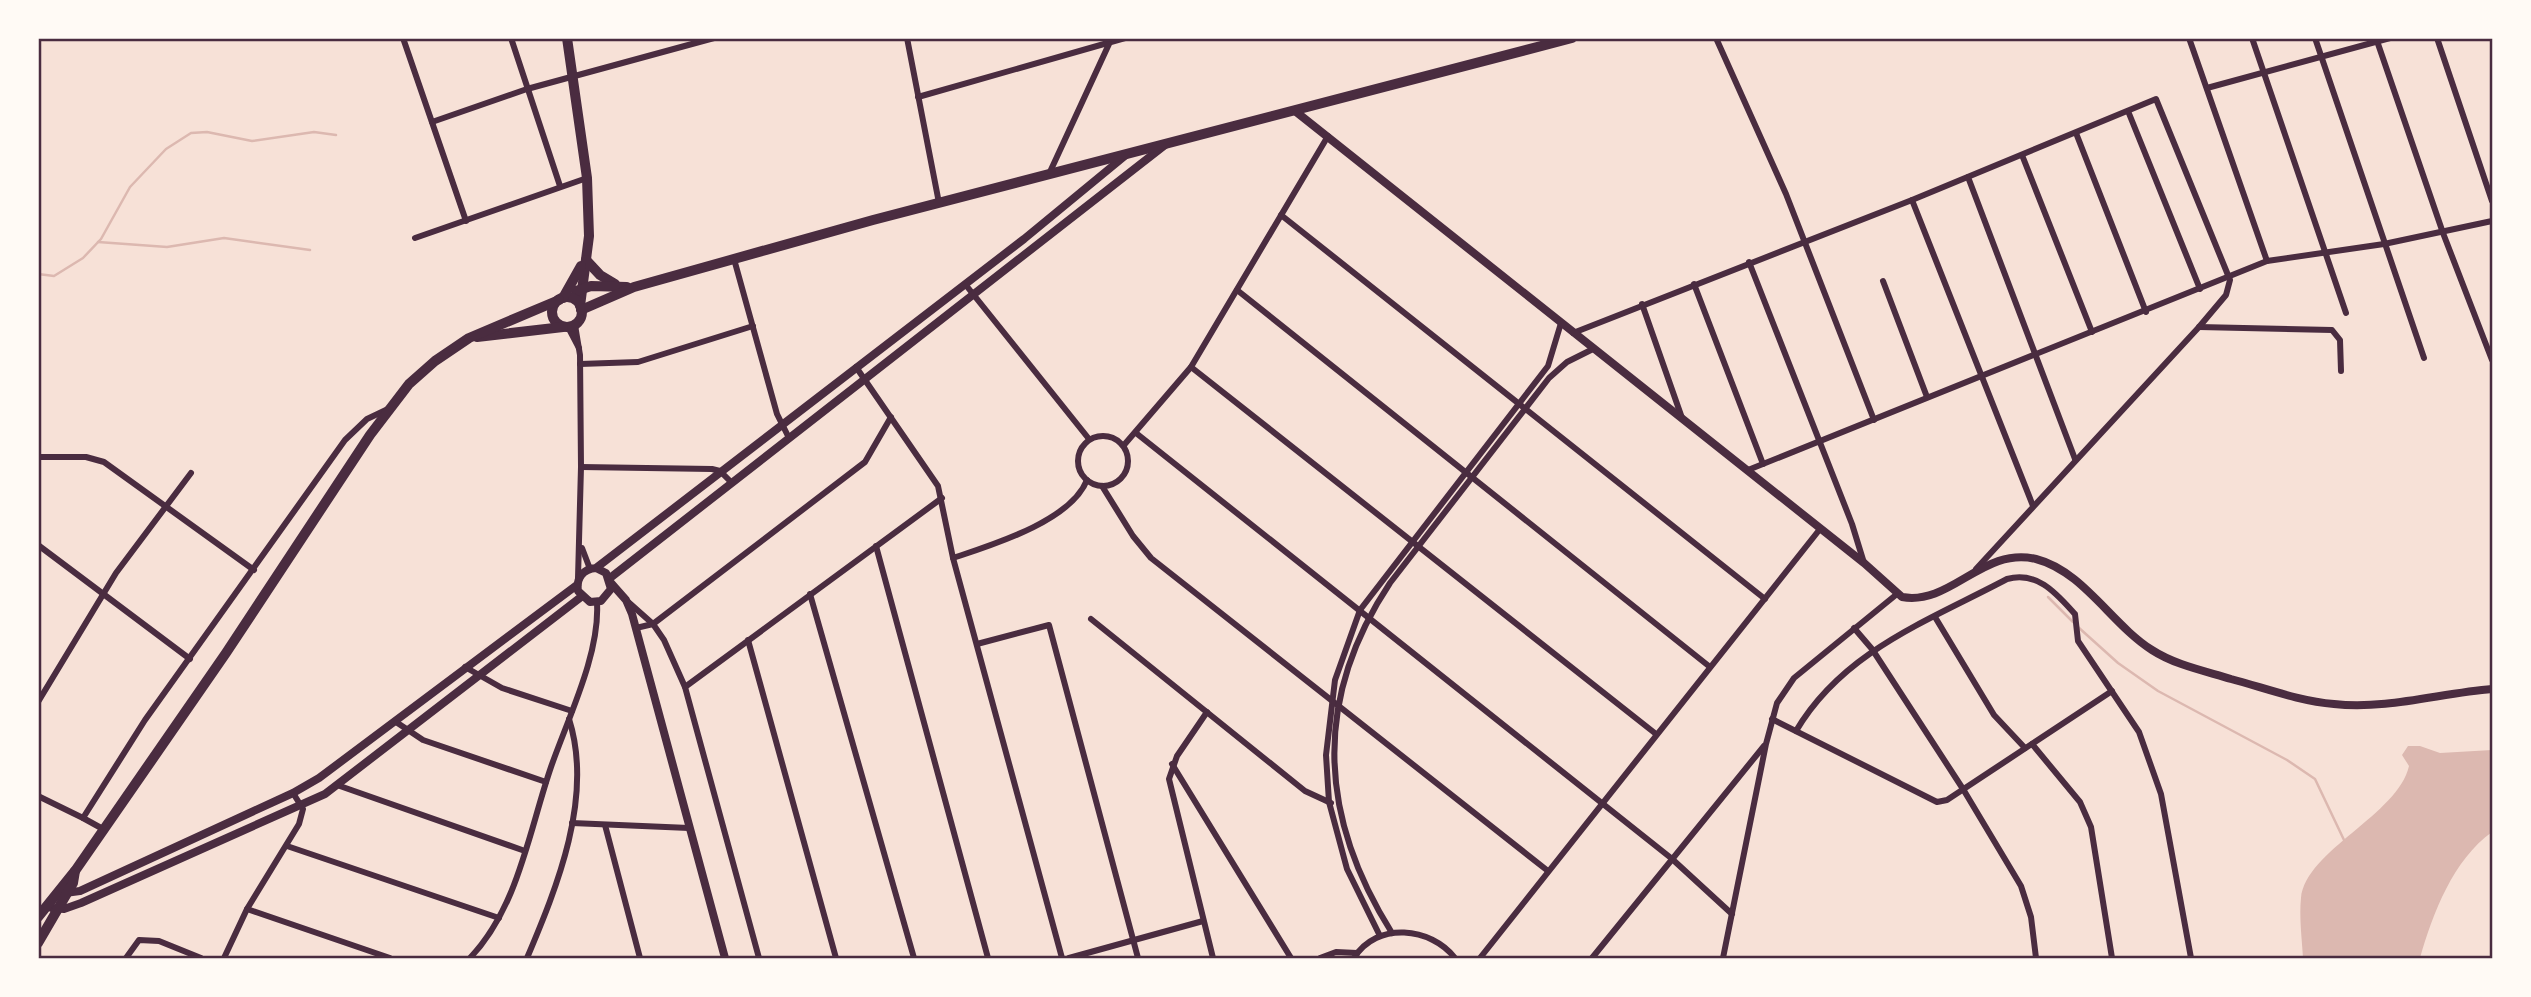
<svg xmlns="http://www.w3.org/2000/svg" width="2531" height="997" font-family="'Space Grotesk',sans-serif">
  <rect width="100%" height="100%" fill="#f7e1d7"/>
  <path fill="#dcb8b0" d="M2408 746H2420L2440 753 2492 750V832C2453 860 2433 913 2420 958H2303C2302 940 2299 917 2301 898 2306 850 2398 815 2409 766L2402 755Z"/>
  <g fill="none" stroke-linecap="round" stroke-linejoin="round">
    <g stroke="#dcb8b0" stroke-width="2.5">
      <path d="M98 242 167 247 224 238 310 250"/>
      <path d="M38 274 54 276 83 258 101 239 130 187 166 149 191 133 207 132 252 141 314 132 336 135"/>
      <path d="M2048 597 2073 622"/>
      <path d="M2078 627 2118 663 2158 691 2287 760 2315 779 2344 840"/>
    </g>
    <g stroke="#4a2c40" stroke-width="6">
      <path d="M403 38 466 221"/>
      <path d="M511 38 560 186"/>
      <path d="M907 38 939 203"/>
      <path d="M1716 38 1786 194 1874 420"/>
      <path d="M2189 38 2267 261"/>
      <path d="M2252 38 2346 313"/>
      <path d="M2315 38 2424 358"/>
      <path d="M2376 38 2443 233 2492 360"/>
      <path d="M2437 38 2492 201"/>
      <path d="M2207 88 2390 38"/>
      <path d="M918 97 1125 38"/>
      <path d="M2128 111 2200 289"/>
      <path d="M432 122 527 89 714 38"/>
      <path d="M2076 133 2146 312"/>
      <path d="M2022 155 2092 332"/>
      <path d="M1049 174 1109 44"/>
      <path d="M1968 177 2075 459"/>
      <path d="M1912 200 2033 506"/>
      <path d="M1281 215 1765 599"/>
      <path d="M415 238 587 178"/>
      <path d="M734 259 777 414 789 438"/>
      <path d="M1749 262 1852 524 1864 563"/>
      <path d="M1883 281 1927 397"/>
      <path d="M965 284 1089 439"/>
      <path d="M1694 284 1763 464"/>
      <path d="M1237 290 1710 667"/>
      <path d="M1642 304 1682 418"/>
      <path d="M575 325 580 355 581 467 578 578"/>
      <path d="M568 327 579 348"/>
      <path d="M2199 327 2332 330 2340 340 2341 371"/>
      <path d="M1573 333 1912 200 2156 99 2230 280 2226 295 2199 327 1976 569"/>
      <path d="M580 364 638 362 753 326"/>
      <path d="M856 367 938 486 953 558 1062 958"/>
      <path d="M1191 367 1656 734"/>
      <path d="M1136 433 1671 858 1732 914"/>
      <circle cx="1103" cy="461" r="25"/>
      <path d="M1124 445 1191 367 1328 136"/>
      <path d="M38 457H86L104 462 254 570"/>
      <path d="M581 467 712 469 720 471 732 483"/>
      <path d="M1748 470 2267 261 2384 244 2492 221"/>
      <path d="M1102 486 1133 536 1151 558 1548 871"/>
      <path d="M38 545 190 659"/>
      <path d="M876 546 988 958"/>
      <path d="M582 548 590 569"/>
      <path d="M953 558C992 545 1071 521 1087 480"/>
      <path d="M810 594 914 958"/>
      <path d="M626 600 653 624 664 640 685 687 759 958"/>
      <path d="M1935 617 1994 715 2025 748"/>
      <path d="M1091 619 1305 791 1331 803"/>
      <path d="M636 628 653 624 865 462 891 417"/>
      <path d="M1854 628 1872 649 1963 789 2021 886 2031 917 2036 958"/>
      <path d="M748 640 836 958"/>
      <path d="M977 644 1049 625 1138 958"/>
      <path d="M465 667 502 688 572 711"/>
      <path d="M685 687 942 498"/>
      <path d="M38 702 116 573 191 473"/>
      <path d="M1207 712 1177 756 1169 779 1213 958"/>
      <path d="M1772 719 1937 802 1947 800 2112 691"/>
      <path d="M396 722 423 740 546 782"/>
      <path d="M1796 731C1843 651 1928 621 2007 579 2038 571 2056 593 2075 614L2078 641 2139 732 2161 794 2191 958"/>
      <path d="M2032 744 2080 802 2091 827 2112 958"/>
      <path d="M1172 764 1291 958"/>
      <path d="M337 785 525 851"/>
      <path d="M38 796 83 818"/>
      <path d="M572 823 689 828"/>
      <path d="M605 825 640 958"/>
      <path d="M103 829 83 818 145 720 345 440 367 419 388 409"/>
      <path d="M287 846 499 918"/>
      <path d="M247 909 390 958"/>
      <path d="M1392 933C1319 817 1312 700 1390 583L1549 378 1567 362 1593 349"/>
      <path d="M1380 936 1347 869 1329 802 1326 755 1335 680 1360 610 1548 366 1561 323"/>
      <path d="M126 958 139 940 159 941 201 958"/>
      <path d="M224 958 247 909 299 824 303 809 293 793"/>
      <path d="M470 958C518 908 529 831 551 767 568 718 600 654 597 603"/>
      <path d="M527 958C557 887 594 797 569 719"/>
      <path d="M1069 958 1203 921"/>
      <path d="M1320 958 1336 952 1357 953"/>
      <path d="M1354 958C1377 921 1431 927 1455 958"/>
      <path d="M1480 958 1820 529"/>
      <path d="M1592 958 1764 746"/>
      <path d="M1723 958 1766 744 1777 703 1794 678 1897 594"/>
    </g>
    <g stroke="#4a2c40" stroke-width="8">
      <path d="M1295 111 1864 563 1902 597C1951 606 1983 546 2036 559 2083 571 2112 625 2152 650 2175 665 2205 671 2231 679 2265 688 2299 701 2334 704 2386 710 2441 693 2492 689"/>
      <path d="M596 568 606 573 611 589 601 601 590 602 578 591C576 578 583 569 596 568L1024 239 1126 155"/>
      <path d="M610 578 1165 145"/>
      <path d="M611 583 626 600 632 614 725 958"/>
      <path d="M65 893 80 891 293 793 319 778 577 585"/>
      <path d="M52 908 64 909 81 903 325 794 581 597"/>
    </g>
    <g stroke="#4a2c40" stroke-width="10">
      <path d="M567 38 587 178 589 236 580 306"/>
      <path d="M586 260 600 275 615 284"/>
      <path d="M576 291 591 286 627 287"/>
      <circle cx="567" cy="312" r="15"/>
      <path d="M563 298 581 266"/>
      <path d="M581 310 634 287 873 220 1572 38"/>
      <path d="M477 337 563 327"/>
      <path d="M38 917 75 871 226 653 370 435 409 384 435 361 469 338 559 300"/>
      <path d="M38 943 73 883 75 871"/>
    </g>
  </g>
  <rect width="2531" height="997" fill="none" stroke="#fffaf5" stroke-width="80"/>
  <rect x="40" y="40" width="2451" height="917" fill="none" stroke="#4a2c40" stroke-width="2.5"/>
</svg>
